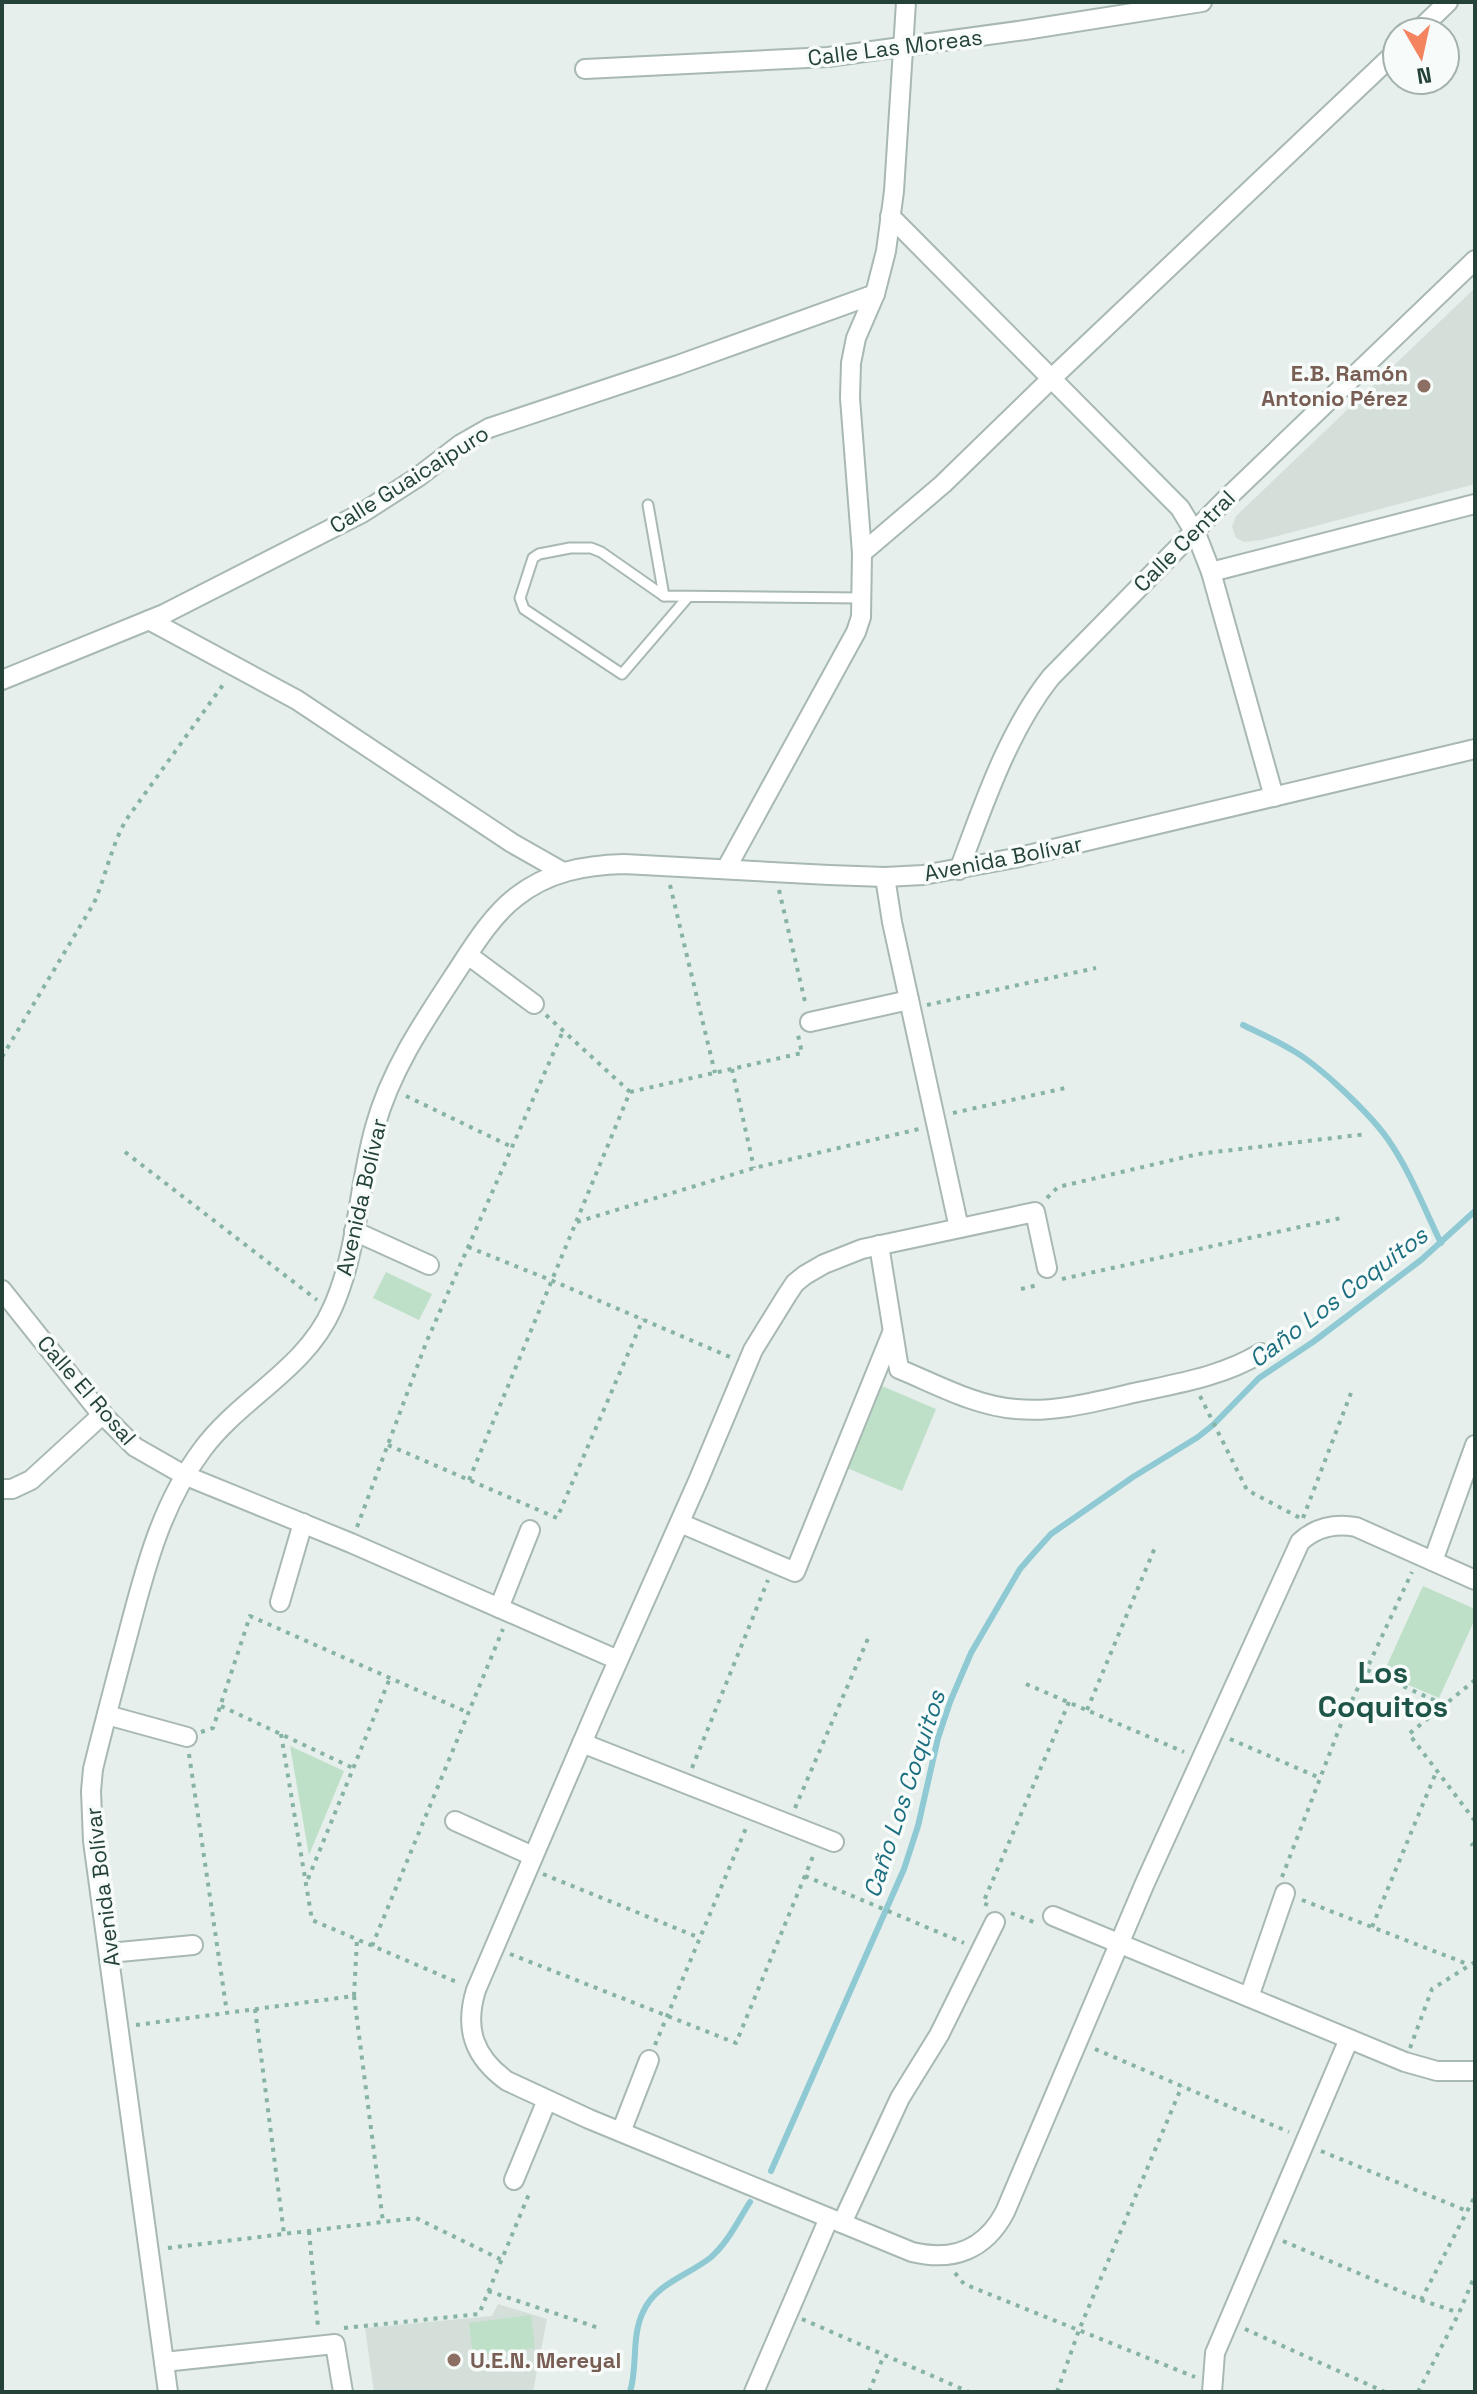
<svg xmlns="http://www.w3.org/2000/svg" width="1477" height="2394" font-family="'Space Grotesk',sans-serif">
  <rect width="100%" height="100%" fill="#e6efeb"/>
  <g fill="#d4dfda">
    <path d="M1475 288V484L1262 540 1244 542 1236 538 1232 527 1236 516Z"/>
    <path d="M498 2304 547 2319 533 2392H374L365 2328 492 2316Z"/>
  </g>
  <g fill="#bfe0c8">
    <path d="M386 1272 432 1294 419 1320 373 1298Z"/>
    <path d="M882 1386 936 1409 902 1491 847 1468Z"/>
    <path d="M1423 1586 1475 1609V1619L1439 1698 1383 1674Z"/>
    <path d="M290 1746 344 1771 309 1855Z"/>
    <path d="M531 2315 535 2348 473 2356 469 2323Z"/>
  </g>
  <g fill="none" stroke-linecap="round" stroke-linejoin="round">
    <g stroke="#8ec9d4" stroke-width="6">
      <path d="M1243 1025C1259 1033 1276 1040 1292 1050 1319 1065 1369 1113 1387 1138 1409 1169 1424 1208 1441 1243"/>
      <path d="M771 2171 904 1869 918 1826 938 1738 950 1702 971 1653 989 1622 1020 1569 1033 1554 1051 1534 1133 1477 1198 1437 1213 1425 1259 1378 1313 1342 1421 1260 1475 1211"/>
      <path d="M630 2392C638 2366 631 2337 643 2312 655 2284 687 2276 710 2258 727 2244 738 2221 750 2202"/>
    </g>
    <defs>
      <g id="service">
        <path d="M648 505 664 596"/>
        <path d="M688 597 622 674 524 609 520 598 533 558 539 554 570 548H591L601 552 664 596 862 598"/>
      </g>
      <g id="minor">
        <path d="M1417 32 1448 2"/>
        <path d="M585 69 828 57 1025 30 1202 2"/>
        <path d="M890 216 1180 508 1197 536 1211 572 1274 797"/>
        <path d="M862 553 943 484 1052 378 1397 51"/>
        <path d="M1211 572 1475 504"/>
        <path d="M149 620 297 700 512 843 563 872"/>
        <path d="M2 680 164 614 362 513 418 477 461 444 489 428 678 365 875 294"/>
        <path d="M726 869 856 632 861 617 862 553 850 398 851 363 856 338 875 294 886 251 894 191 906 2"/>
        <path d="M959 870C983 806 1008 731 1051 677L1224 501 1475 260"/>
        <path d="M885 877 892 922 959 1228"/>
        <path d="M468 955 534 1004"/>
        <path d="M810 1022 909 1000"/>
        <path d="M354 1231 429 1265"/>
        <path d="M879 1245 899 1369C936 1384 975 1406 1016 1409 1056 1413 1098 1401 1138 1392 1180 1383 1223 1376 1261 1353"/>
        <path d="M1047 1268 1035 1212 862 1249 824 1264 805 1275 795 1283 787 1295 753 1350 698 1481 598 1706 476 1990C464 2029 474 2057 507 2081L589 2119 912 2252C953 2262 985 2250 1005 2212L1145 1883 1300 1542C1315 1528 1335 1523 1356 1527L1475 1580"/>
        <path d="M2 1290 97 1409 135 1447 184 1475 351 1543 618 1660"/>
        <path d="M2 1489H12L31 1480 103 1414"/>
        <path d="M680 1523 795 1572 892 1333"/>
        <path d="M1433 1561 1475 1445"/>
        <path d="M280 1602 303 1523"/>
        <path d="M499 1608 530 1530"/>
        <path d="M107 1715 187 1737"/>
        <path d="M582 1743 834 1842"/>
        <path d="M455 1821 533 1856"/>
        <path d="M1053 1916 1405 2062 1437 2071H1475"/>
        <path d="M109 1953 193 1945"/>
        <path d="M1249 1997 1285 1893"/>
        <path d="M621 2132 649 2060"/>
        <path d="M514 2180 547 2100"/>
        <path d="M842 2223 900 2098 939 2035 995 1922"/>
        <path d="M164 2362 335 2344 343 2392"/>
        <path d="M168 2392 93 1841 91 1791 93 1769C104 1724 116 1679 128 1634 145 1569 161 1505 202 1450 240 1398 305 1370 332 1309 358 1252 358 1187 375 1127 390 1072 422 1024 453 977 471 950 490 917 516 897 548 872 584 865 624 864L829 875 885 877 923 875 1015 858 1475 749"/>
        <path d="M754 2392 829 2218"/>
        <path d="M1212 2392 1215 2353 1349 2039"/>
      </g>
    </defs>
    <use href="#service" stroke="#a8b8b2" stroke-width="13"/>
    <use href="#minor" stroke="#a8b8b2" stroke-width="22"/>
    <g stroke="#86b3a5" stroke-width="4" stroke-dasharray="4 6" stroke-linecap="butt">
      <path d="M670 885 715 1073"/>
      <path d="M779 890 806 1006"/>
      <path d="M927 1005 1096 968"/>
      <path d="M546 1015 630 1092"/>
      <path d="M2 1057 94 903C106 875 111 847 126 820L225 682"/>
      <path d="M732 1069 754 1168"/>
      <path d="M630 1092 802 1053 798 1035"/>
      <path d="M406 1096 512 1147"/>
      <path d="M953 1113 1070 1087"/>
      <path d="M125 1152 317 1300"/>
      <path d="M1047 1198 1058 1187 1198 1154 1367 1134"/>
      <path d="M577 1222 754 1168 919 1129"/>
      <path d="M468 1247 553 1281 730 1357"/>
      <path d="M1062 1279 1341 1218"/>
      <path d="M1021 1289 1038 1285"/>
      <path d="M1200 1396 1247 1490 1302 1519"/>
      <path d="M388 1445 557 1518 643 1319"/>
      <path d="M469 1480 630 1092"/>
      <path d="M1303 1518 1351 1393"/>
      <path d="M357 1527 426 1343 563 1031"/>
      <path d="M1367 1670 1445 1705"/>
      <path d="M1475 1680 1409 1734 1475 1821"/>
      <path d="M1026 1684 1184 1752"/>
      <path d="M221 1706 353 1768"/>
      <path d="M1087 1710 1156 1545"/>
      <path d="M201 1732 213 1728 250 1616 469 1713"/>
      <path d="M281 1734 312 1920 459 1983"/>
      <path d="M1230 1739 1320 1778"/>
      <path d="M189 1754 227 2013"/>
      <path d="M692 1768 768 1580"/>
      <path d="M795 1808 870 1634"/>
      <path d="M1475 1843 1472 1845 1475 1848"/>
      <path d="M543 1874 700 1938"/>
      <path d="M805 1876 964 1943"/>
      <path d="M1282 1877 1341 1724 1412 1572"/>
      <path d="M308 1879 390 1678"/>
      <path d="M1302 1900 1470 1965"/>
      <path d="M988 1905 983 1903 1069 1702"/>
      <path d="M1011 1913 1036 1923"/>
      <path d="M1372 1927 1437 1770"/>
      <path d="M372 1946 503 1629"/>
      <path d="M510 1954 736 2043 814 1854"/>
      <path d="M354 1996 383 2222"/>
      <path d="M255 2009 284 2234"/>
      <path d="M136 2025 354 1996 357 1939"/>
      <path d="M655 2045 746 1828"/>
      <path d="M1410 2048 1432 1989 1475 1962"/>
      <path d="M1095 2049 1289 2132"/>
      <path d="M1321 2151 1467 2211"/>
      <path d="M309 2231 318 2327"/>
      <path d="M1283 2241 1421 2300 1459 2313"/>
      <path d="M168 2248 416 2218 502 2260"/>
      <path d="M955 2273 964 2284 1195 2377"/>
      <path d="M488 2291 599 2328"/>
      <path d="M1421 2300 1475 2196"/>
      <path d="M802 2319 969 2392"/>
      <path d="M344 2328 479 2314 529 2194 528 2193"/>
      <path d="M1245 2329 1385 2392"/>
      <path d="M869 2392 884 2355"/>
      <path d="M1057 2392 1079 2330 1182 2086"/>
      <path d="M1418 2392 1459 2313 1475 2275"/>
    </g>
    <use href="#service" stroke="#fff" stroke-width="9"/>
    <use href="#minor" stroke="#fff" stroke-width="18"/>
  </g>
  <g fill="#8d6e63" stroke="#f7fbf9" stroke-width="3">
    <circle cx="1424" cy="386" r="8"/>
    <circle cx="454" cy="2360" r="8"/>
  </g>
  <g text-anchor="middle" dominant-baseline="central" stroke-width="7" stroke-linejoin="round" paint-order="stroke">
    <g font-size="22" fill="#24423a" stroke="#f7fbf9">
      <text transform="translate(895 47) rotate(-7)">Calle Las Moreas</text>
      <text transform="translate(409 479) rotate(-32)">Calle Guaicaipuro</text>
      <text transform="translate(1184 541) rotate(-45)">Calle Central</text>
      <text transform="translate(1003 858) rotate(-11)">Avenida Bolívar</text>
      <text transform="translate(361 1197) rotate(-77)">Avenida Bolívar</text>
      <text transform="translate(87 1390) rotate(49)">Calle El Rosal</text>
      <text transform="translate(102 1887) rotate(-97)">Avenida Bolívar</text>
    </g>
    <g font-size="22" font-weight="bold" fill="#785e54" stroke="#f7fbf9" text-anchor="end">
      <text x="1408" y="373">E.B. Ramón<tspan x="1408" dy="25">Antonio Pérez</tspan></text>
      <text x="470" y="2360" text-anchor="start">U.E.N. Mereyal</text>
    </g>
    <g font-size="24" font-style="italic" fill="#1c6f80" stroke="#f7fbf9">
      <text transform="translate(1338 1297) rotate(-37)">Caño Los Coquitos</text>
      <text transform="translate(904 1794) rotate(-72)">Caño Los Coquitos</text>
    </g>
    <g font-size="30" font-weight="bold" fill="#1f5548" stroke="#f7fbf9">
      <text x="1383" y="1672">Los<tspan x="1383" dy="34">Coquitos</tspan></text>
    </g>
  </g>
  <rect width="1477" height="2394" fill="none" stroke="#24423a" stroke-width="8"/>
  <g transform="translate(1421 56) rotate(171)"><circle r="38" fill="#f7fbf9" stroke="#a3b1ad" stroke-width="2"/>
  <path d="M0-6L14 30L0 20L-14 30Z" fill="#f4845f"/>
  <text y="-12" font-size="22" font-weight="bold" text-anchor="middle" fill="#24423a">N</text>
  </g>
</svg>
